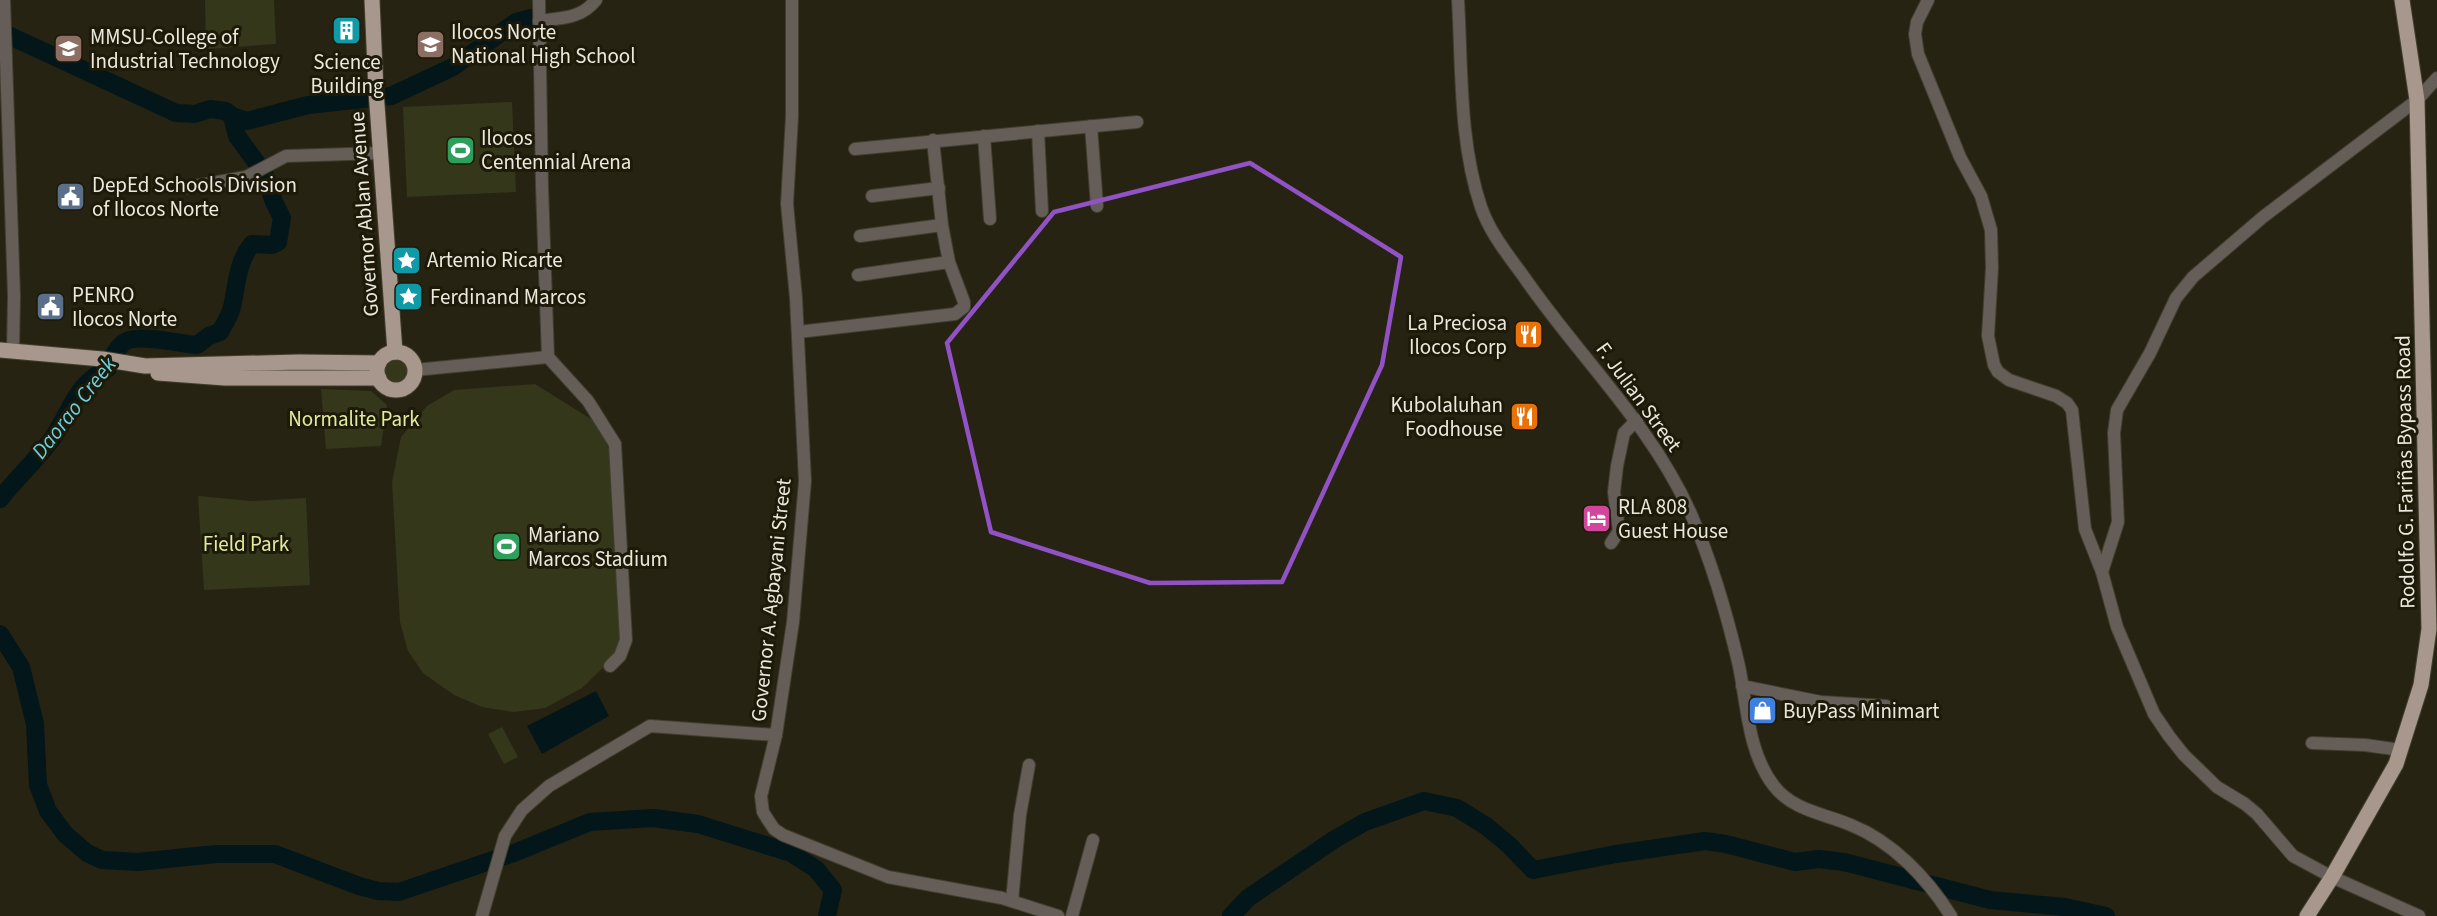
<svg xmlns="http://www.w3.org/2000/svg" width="2437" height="916" font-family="'Source Sans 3',sans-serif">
  <rect width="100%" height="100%" fill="#272312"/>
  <g fill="#34371a">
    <path d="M205 0H274L276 44 206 49Z"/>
    <path d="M512 102 516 192 407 197 403 107Z"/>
    <circle cx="396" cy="372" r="15"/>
    <path d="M535 384 599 424 610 445 623 635 612 659 582 688 545 708 514 712 482 707 454 695 423 673 408 651 400 622 392 482 401 437 427 406 454 390Z"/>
    <path d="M321 389 371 391 387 405 381 446 326 449Z"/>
    <path d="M198 496 252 501 306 498 310 585 204 590Z"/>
    <path d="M502 727 518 757 504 764 488 734Z"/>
  </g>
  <path fill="#031619" d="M596 691 609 716 542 754 527 726Z"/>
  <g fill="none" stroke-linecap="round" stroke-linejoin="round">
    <g stroke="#031619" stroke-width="18">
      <path d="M8 35 176 113 195 114 210 109 226 111 232 116 247 121 308 105 391 96 453 67 516 22 531 18"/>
      <path d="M0 499C17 478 36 460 52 439 72 410 74 386 108 368 112 359 115 350 123 343 136 332 179 344 197 345L209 336 220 332C224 324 230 316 232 307 237 285 237 262 252 244L272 245 278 242 282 218 274 202 264 173 237 136 232 116"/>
      <path d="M0 634 21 667 35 724 38 785 48 811 65 834 87 853 102 860 138 862 216 854H275L359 886 378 891 399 892 514 853 590 822 653 818 698 824 791 853 816 869 833 890 827 916"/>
      <path d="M1231 916 1248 898 1335 839 1365 822 1424 801 1457 808 1486 826 1509 845 1533 870 1616 854 1705 841 1726 844 1795 862 1819 859 1844 862 1990 900 2065 907 2106 916"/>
    </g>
    <defs>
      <g id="minor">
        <path d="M4 0 14 296 13 351"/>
        <path d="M539 0 542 187 548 357"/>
        <path d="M792 0V117L787 204 796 298 805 481 793 622 776 735 761 796 763 812 768 820 774 829 783 835 888 877 1002 898 1058 916"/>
        <path d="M1458 0C1462 68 1459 142 1481 207 1490 233 1508 255 1524 277 1579 357 1651 424 1691 514 1712 563 1727 614 1739 666 1747 705 1748 753 1774 786 1792 810 1825 814 1851 825 1893 842 1927 878 1951 916"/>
        <path d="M1928 0 1917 22 1915 34 1918 54 1960 157 1981 196 1991 230 1992 268 1988 336 1994 365 1998 372 2009 380 2056 396 2067 403 2072 410 2085 529 2102 572 2117 627 2154 714 2169 736 2184 755 2217 787 2245 804 2257 814 2293 856 2332 877 2419 916"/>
        <path d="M539 21C561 18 581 19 596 0"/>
        <path d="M1091 126 1097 206"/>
        <path d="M1038 131 1042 211"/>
        <path d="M984 136 990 219"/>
        <path d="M855 149 1137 122"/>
        <path d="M184 188 246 177 286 156 380 153"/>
        <path d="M872 196 939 188"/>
        <path d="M860 236 942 225"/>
        <path d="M858 275 949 262"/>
        <path d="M798 332 955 314 964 307V302L949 262 942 225 933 140"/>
        <path d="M548 357 588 401 615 444 626 640 620 656 610 666"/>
        <path d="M415 370 548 357"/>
        <path d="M1611 543 1619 531 1614 492 1617 466 1624 433 1637 420"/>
        <path d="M2102 572 2118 522 2114 433 2117 410 2150 353 2176 298 2193 277 2263 217 2417 100 2437 78"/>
        <path d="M1742 686 1821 702 1886 706"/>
        <path d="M2312 743 2365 745 2401 750"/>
        <path d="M1012 901 1020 815 1029 765"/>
        <path d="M482 916 505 836 522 810 549 786 650 726 776 735"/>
        <path d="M1072 916 1093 840"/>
      </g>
      <g id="major">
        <path d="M372 0 376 91 395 352"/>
        <path d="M0 350 102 359 145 366 299 362 379 363"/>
        <circle cx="396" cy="371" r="19"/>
        <path d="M158 373 225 378H379"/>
        <path d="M2307 916 2332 877 2396 764 2421 685 2429 629 2417 100 2402 0"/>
      </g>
    </defs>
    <use href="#minor" stroke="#423f2e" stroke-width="14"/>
    <use href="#major" stroke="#423f2e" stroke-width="17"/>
    <use href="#minor" stroke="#655d58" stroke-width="12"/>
    <use href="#major" stroke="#a7978c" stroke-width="15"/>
  </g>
  <path fill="none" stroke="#9152c5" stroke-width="4.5" stroke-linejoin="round" d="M1250 163 1401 257 1382 365 1282 582 1150 583 991 532 947 343 1054 212Z"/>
  <defs>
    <symbol id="building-square" viewBox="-11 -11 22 22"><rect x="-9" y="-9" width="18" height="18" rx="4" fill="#0f9aa8" stroke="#1d1a09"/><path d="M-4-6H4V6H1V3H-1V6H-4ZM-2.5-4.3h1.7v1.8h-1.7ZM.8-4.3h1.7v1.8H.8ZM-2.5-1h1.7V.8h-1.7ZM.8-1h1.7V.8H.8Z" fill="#fff"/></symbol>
    <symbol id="school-square" viewBox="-11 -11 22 22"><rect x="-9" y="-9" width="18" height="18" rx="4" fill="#8d6e63" stroke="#1d1a09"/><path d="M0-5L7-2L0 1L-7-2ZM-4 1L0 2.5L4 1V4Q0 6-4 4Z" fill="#fff"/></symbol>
    <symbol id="stadium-square" viewBox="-11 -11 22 22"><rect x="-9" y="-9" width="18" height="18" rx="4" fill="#2e9e5b" stroke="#1d1a09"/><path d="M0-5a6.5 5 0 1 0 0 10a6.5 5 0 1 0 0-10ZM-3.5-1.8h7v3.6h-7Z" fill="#fff"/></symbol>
    <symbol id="civic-square" viewBox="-11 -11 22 22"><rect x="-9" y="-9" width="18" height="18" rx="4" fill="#5c6f8a" stroke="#1d1a09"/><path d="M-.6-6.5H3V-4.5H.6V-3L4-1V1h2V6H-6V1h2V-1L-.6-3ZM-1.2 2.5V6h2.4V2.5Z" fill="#fff"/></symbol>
    <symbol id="sight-square" viewBox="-11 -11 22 22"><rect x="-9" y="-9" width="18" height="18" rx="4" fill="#0f9aa8" stroke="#1d1a09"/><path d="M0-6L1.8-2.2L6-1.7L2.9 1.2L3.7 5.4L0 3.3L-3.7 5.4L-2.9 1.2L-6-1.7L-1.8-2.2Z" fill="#fff"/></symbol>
    <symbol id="restaurant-square" viewBox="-11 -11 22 22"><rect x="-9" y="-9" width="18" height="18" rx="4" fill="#e8710a" stroke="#1d1a09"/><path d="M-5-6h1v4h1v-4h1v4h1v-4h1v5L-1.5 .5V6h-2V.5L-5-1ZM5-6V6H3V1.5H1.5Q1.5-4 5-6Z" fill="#fff"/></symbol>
    <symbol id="hotel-square" viewBox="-11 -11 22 22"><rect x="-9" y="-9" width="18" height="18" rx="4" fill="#d1479c" stroke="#1d1a09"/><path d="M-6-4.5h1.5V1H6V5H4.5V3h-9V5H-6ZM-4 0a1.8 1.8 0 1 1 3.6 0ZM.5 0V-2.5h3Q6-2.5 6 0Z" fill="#fff"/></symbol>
    <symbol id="shop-square" viewBox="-11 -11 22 22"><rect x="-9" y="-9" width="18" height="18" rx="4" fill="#3f7fe0" stroke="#1d1a09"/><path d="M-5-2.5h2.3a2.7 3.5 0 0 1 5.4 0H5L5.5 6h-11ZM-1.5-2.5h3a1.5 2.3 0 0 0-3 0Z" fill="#fff"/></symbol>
  </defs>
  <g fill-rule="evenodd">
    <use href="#building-square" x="330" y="14" width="33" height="33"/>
    <use href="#school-square" x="414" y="28" width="33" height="33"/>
    <use href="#school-square" x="52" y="32" width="33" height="33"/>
    <use href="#stadium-square" x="444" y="134" width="33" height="33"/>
    <use href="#civic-square" x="54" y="180" width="33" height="33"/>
    <use href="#sight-square" x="390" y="244" width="33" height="33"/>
    <use href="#sight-square" x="392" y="280" width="33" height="33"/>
    <use href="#civic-square" x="34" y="290" width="33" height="33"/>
    <use href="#restaurant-square" x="1512" y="318" width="33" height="33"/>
    <use href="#restaurant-square" x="1508" y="400" width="33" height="33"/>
    <use href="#hotel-square" x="1580" y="502" width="33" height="33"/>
    <use href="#stadium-square" x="490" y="530" width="33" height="33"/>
    <use href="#shop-square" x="1746" y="694" width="33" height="33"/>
  </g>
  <g text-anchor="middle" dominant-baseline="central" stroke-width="6" stroke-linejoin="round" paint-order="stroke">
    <g font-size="21" fill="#ebe8dd" stroke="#1d1a09" text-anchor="start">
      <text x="451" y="32">Ilocos Norte<tspan x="451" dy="24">National High School</tspan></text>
      <text x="90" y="37">MMSU-College of<tspan x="90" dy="24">Industrial Technology</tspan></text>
      <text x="347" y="62" text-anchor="middle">Science<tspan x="347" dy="24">Building</tspan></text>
      <text x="481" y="138">Ilocos<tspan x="481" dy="24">Centennial Arena</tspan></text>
      <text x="92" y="185">DepEd Schools Division<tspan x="92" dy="24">of Ilocos Norte</tspan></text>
      <text x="427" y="260">Artemio Ricarte</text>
      <text x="72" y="295">PENRO<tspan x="72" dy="24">Ilocos Norte</tspan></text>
      <text x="430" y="297">Ferdinand Marcos</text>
      <text x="1507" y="323" text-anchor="end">La Preciosa<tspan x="1507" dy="24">Ilocos Corp</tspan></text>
      <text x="1503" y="405" text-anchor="end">Kubolaluhan<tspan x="1503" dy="24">Foodhouse</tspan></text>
      <text x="1618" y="507">RLA 808<tspan x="1618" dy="24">Guest House</tspan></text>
      <text x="528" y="535">Mariano<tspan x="528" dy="24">Marcos Stadium</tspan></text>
      <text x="1783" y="711">BuyPass Minimart</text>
    </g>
    <g font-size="21" fill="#ebe8dd" stroke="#1d1a09">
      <text transform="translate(364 214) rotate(-94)">Governor Ablan Avenue</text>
      <text transform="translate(1639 397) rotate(54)">F. Julian Street</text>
      <text transform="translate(2405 472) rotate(-91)">Rodolfo G. Fariñas Bypass Road</text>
      <text transform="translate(771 600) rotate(-84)">Governor A. Agbayani Street</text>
    </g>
    <g font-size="21" fill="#e3e99e" stroke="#1d1a09">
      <text x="354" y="419">Normalite Park</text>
      <text x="246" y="544">Field Park</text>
    </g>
    <g font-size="22" font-style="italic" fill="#6bd0df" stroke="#1d1a09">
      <text transform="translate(74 408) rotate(-52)">Daorao Creek</text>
    </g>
  </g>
</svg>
